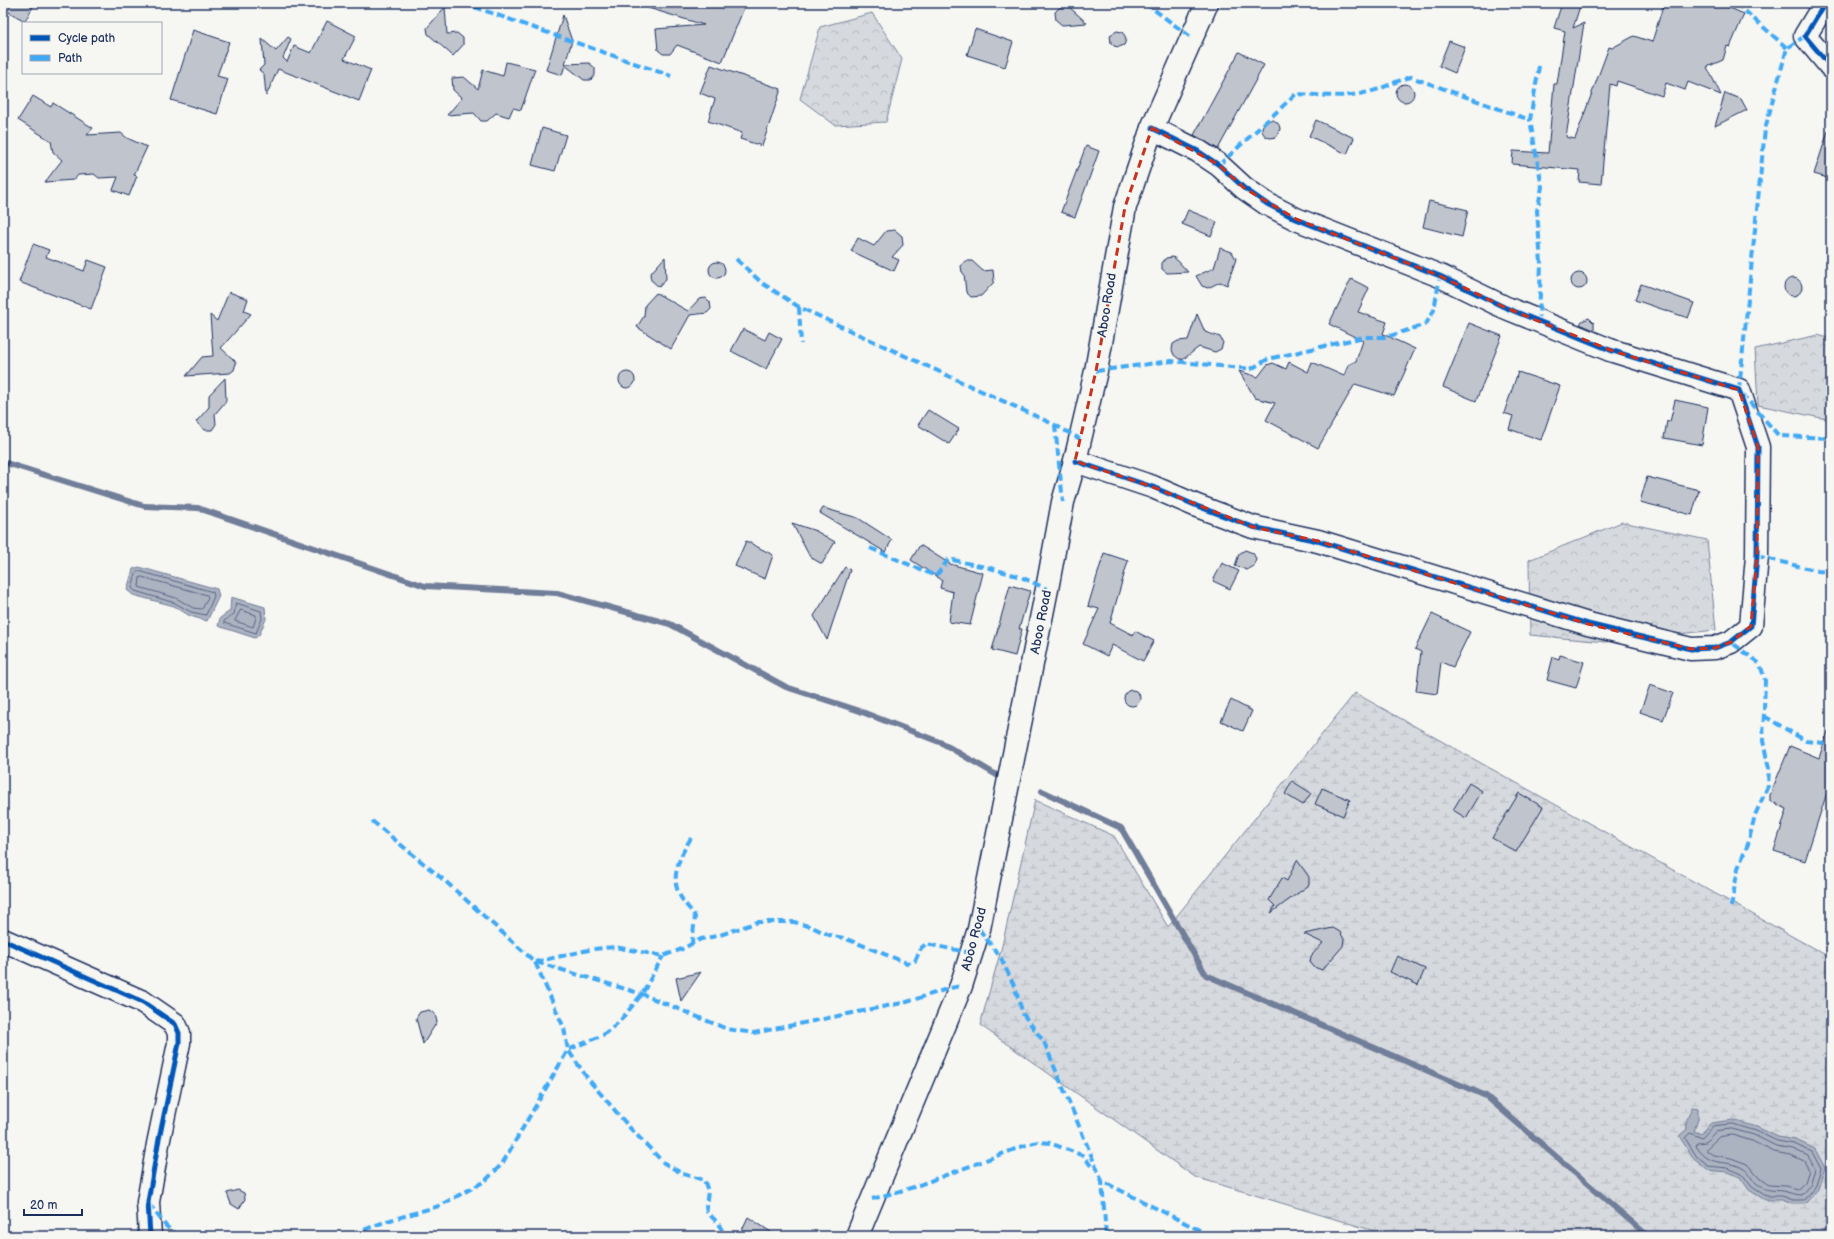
<svg xmlns="http://www.w3.org/2000/svg" width="1834" height="1239" font-family="'Balsamiq Sans',sans-serif">
  <defs>
    <pattern id="forest-crowns" width="20" height="18" patternUnits="userSpaceOnUse"><rect width="20" height="18" fill="#d6d9dd"/><path d="M2 6a3 3 0 1 1 6 0M12 15a3 3 0 1 1 6 0" fill="none" stroke="#b7bbc0"/></pattern>
    <pattern id="wetland-marsh" width="20" height="14" patternUnits="userSpaceOnUse"><rect width="20" height="14" fill="#d6d9dd"/><path d="M1 5h8M5 5V1M11 12h8M15 12V8" fill="none" stroke="#b7bbc0"/></pattern>
  </defs>
  <rect width="100%" height="100%" fill="#f6f6f2"/>
  <filter id="ink" filterUnits="userSpaceOnUse"><feTurbulence type="fractalNoise" baseFrequency=".025" numOctaves="2"/><feDisplacementMap in="SourceGraphic" scale="8" xChannelSelector="R" yChannelSelector="G"/><feConvolveMatrix kernelMatrix="1 2 1 2 8 2 1 2 1" color-interpolation-filters="sRGB"/></filter>
  <g filter="url(#ink)">
    <g fill="url(#forest-crowns)" stroke="#78849e">
      <path d="M872 13 902 59 886 122 835 125 800 99 820 27Z"/>
      <path d="M1818 335 1831 339V420L1758 405 1755 349Z"/>
      <path d="M1622 522 1707 540 1716 630 1605 642 1530 635 1529 560Z"/>
    </g>
    <path fill="url(#wetland-marsh)" stroke="#78849e" d="M1355 693 1831 958V1236H1391L1195 1177 980 1025 1002 946 1035 800 1114 836 1168 927Z"/>
    <g fill="#abb2c0" stroke="#717e99">
      <path d="M139 567 217 589 219 596 207 621 190 616 174 606 133 595 127 590 133 569Z"/>
      <path d="M231 597 265 607 266 619 259 635 255 638 218 626 220 618 230 611Z"/>
      <path d="M1692 1107 1698 1108V1118L1694 1131 1701 1134 1711 1123 1733 1120 1757 1127 1778 1137 1796 1140 1815 1149 1825 1168 1818 1189 1805 1204H1792L1782 1200H1765L1749 1190 1740 1177 1727 1172 1707 1170 1694 1159 1679 1136 1687 1129 1686 1122Z"/>
    </g>
    <g fill="none" stroke-linecap="round" stroke-linejoin="round">
      <g stroke="#556385" stroke-width="1">
        <path d="M139 571 213 592 214 596 206 615 191 612 175 603 135 591 132 588 136 573Z"/>
        <path d="M142 577 207 595 208 598 202 609 193 608 176 598 139 587 140 578Z"/>
        <path d="M236 603 261 611 262 619 256 633 224 623V621L234 614Z"/>
        <path d="M241 610 256 615V618L253 627 235 621Z"/>
        <path d="M1733 1124 1756 1131 1777 1141 1794 1144 1812 1152 1821 1169 1815 1187 1804 1200H1793L1782 1196H1766L1752 1187 1742 1174 1728 1168 1708 1166 1697 1157 1685 1138 1690 1133 1702 1138 1713 1126Z"/>
        <path d="M1732 1129 1754 1135 1776 1146 1793 1149 1808 1156 1815 1169 1810 1185 1801 1195C1794 1195 1789 1192 1782 1191 1772 1190 1765 1191 1756 1184 1752 1180 1750 1173 1744 1169 1724 1157 1712 1170 1696 1146L1697 1143 1706 1142 1716 1131Z"/>
        <path d="M1732 1135 1752 1141 1774 1152 1791 1155 1804 1161 1809 1170 1805 1182 1798 1189 1785 1186 1769 1185 1760 1179 1747 1164 1731 1158 1713 1155 1707 1151V1148L1719 1137Z"/>
      </g>
      <g stroke="#717e99" stroke-width="6">
        <path d="M3 462 144 506 198 508 425 586 557 593 670 624 786 687 857 710 942 743 1000 777"/>
        <path d="M1042 791 1121 828 1206 975 1486 1096 1648 1236"/>
      </g>
    </g>
    <g fill="#c0c4cd" stroke="#1b2f5e">
      <path d="M3 3H35L25 21 3 9Z"/>
      <path d="M646 3H746L722 62 677 45 670 54H663L658 50 656 29 704 25 645 7Z"/>
      <path d="M1562 3H1581L1573 28 1584 23 1566 137 1575 139 1609 47 1612 48 1634 36 1652 42 1664 3H1718L1744 14 1730 47 1727 46 1723 60 1707 67 1721 95 1688 82 1685 90 1666 83 1662 96 1617 81 1616 86 1610 84 1601 184 1579 182 1580 170 1512 164 1513 151 1548 153 1554 84H1557L1565 31 1554 28Z"/>
      <path d="M1068 6 1087 23 1062 25 1056 20 1055 12 1060 7Z"/>
      <path d="M445 7 447 34 457 33 463 38V45L453 56 428 34 427 28Z"/>
      <path d="M563 15 572 41 565 64 589 63 595 68V75L591 80H584L565 65 562 75 546 70Z"/>
      <path d="M327 21 356 36 344 59 371 70 359 101 278 69 266 96 264 74 259 70 264 65 262 39 276 51 288 37 291 39 283 58 287 62 294 46 311 53Z"/>
      <path d="M975 29 1013 42 1005 67 967 55Z"/>
      <path d="M193 30 229 42 217 76 228 79 217 114 171 100Z"/>
      <path d="M1117 31 1122 32 1125 36 1126 40 1124 45 1119 47 1114 46 1111 43 1110 35Z"/>
      <path d="M1449 41 1465 47 1455 73 1439 66Z"/>
      <path d="M1239 52 1264 65 1218 149 1194 135Z"/>
      <path d="M506 62 535 69 521 110 513 108 509 117 496 113 487 121H481L474 113 447 115 462 98 453 90 452 78 464 77 478 89 483 70 503 76Z"/>
      <path d="M711 65 781 89 762 146 740 139 742 133 708 121 715 99 700 93Z"/>
      <circle cx="1405" cy="93" r="9"/>
      <path d="M1725 93 1741 99 1747 110 1715 126Z"/>
      <path d="M33 96 51 107 53 103 93 128 87 135 121 133 127 138 147 147 134 175 137 176 129 196 113 190 118 177 99 178 94 174 78 175 74 180 45 182 62 160 53 152 51 141 18 120Z"/>
      <path d="M1316 120 1354 138 1347 154 1309 136Z"/>
      <circle cx="1271" cy="129" r="9"/>
      <path d="M542 128 566 135 555 171 532 165Z"/>
      <path d="M1828 131 1831 132V179L1814 174Z"/>
      <path d="M1086 146 1099 151 1075 217 1061 212Z"/>
      <path d="M1429 201 1468 210 1462 237 1423 227Z"/>
      <path d="M1188 210 1217 222 1211 236 1182 224Z"/>
      <path d="M895 230 902 236 903 245 892 257 899 260 894 271 851 251 858 238 874 246 886 231Z"/>
      <path d="M33 244 49 250 46 257 84 271 88 260 107 267 91 309 19 282Z"/>
      <path d="M1220 248 1232 252 1236 259 1227 285 1220 282 1208 288 1202 286 1196 276 1214 268Z"/>
      <path d="M665 257 666 279 659 287 651 280 650 274Z"/>
      <path d="M1173 257 1178 261 1188 272 1167 273 1162 269V263L1166 258Z"/>
      <path d="M965 261H972L983 271 993 270 994 282 981 296 971 297 966 292 964 274 962 272 961 266Z"/>
      <circle cx="717" cy="270" r="8"/>
      <circle cx="1579" cy="281" r="8"/>
      <circle cx="1793" cy="287" r="9"/>
      <path d="M1351 279 1369 288 1358 312 1387 322 1383 334 1415 349 1394 396 1355 384 1318 448 1266 420 1275 403 1255 398 1239 371 1258 377 1267 365 1273 363 1286 369 1289 362 1308 372 1312 362 1344 376 1348 365 1356 361 1363 341 1329 324Z"/>
      <path d="M1641 284 1694 303 1688 318 1635 300Z"/>
      <path d="M229 292 248 299 244 311 251 314 221 348 234 360 236 363 234 370 230 373 186 376 202 357 213 356 210 315 217 321Z"/>
      <path d="M656 293 688 311 699 299 706 298 710 302 711 309 707 313 690 315 671 349 637 327 644 316 645 305Z"/>
      <path d="M1197 314 1205 332 1220 337 1223 343 1221 349 1215 352 1199 347 1181 361 1182 359H1179L1174 355 1172 350 1173 344 1178 341 1188 340Z"/>
      <path d="M1589 318 1594 323V330L1580 324 1582 321Z"/>
      <path d="M1469 323 1502 336 1476 401 1443 387Z"/>
      <path d="M743 329 765 340 769 332 782 339 766 369 731 351Z"/>
      <path d="M1518 372 1560 386 1541 440 1509 429 1513 416 1504 413Z"/>
      <circle cx="627" cy="380" r="8"/>
      <path d="M225 378 226 401 215 414 216 424 212 430H205L196 422 209 407V395Z"/>
      <path d="M1675 400 1708 407 1702 445 1664 438 1667 421 1670 422Z"/>
      <path d="M928 410 959 429 949 444 918 425Z"/>
      <path d="M1647 477 1699 490 1692 515 1640 502Z"/>
      <path d="M823 508 858 518 892 540 885 552 820 513Z"/>
      <path d="M792 523 816 531 835 542 822 564 810 557Z"/>
      <path d="M746 541 773 555 765 579 735 566Z"/>
      <path d="M920 545 950 564 983 573 970 625 949 622 953 592 940 588 942 580 911 560Z"/>
      <path d="M1245 550 1253 553 1256 559 1254 566 1247 570 1235 566 1239 554Z"/>
      <path d="M1104 553 1128 561 1110 623 1133 635 1135 631 1154 641 1143 661 1112 645 1107 656 1083 644 1099 609 1088 606Z"/>
      <path d="M1222 563 1239 571 1230 589 1213 581Z"/>
      <path d="M845 567 850 570 827 640 814 616Z"/>
      <path d="M1010 585 1030 591 1019 629H1022L1015 656 992 650Z"/>
      <path d="M1432 614 1470 632 1453 667 1441 662 1437 694 1416 691 1421 652 1415 649Z"/>
      <path d="M1560 655 1584 662 1576 688 1547 680 1553 657 1559 659Z"/>
      <path d="M1650 685 1673 693 1663 720 1640 712Z"/>
      <circle cx="1132" cy="698" r="8"/>
      <path d="M1231 700 1252 711 1243 731 1221 721Z"/>
      <path d="M1828 731 1831 732V780L1805 861 1774 851 1787 809 1770 801V795L1790 746 1819 758Z"/>
      <path d="M1292 781 1311 793 1303 805 1285 794Z"/>
      <path d="M1469 783 1482 791 1466 818 1453 810Z"/>
      <path d="M1322 788 1350 800 1343 816 1315 804Z"/>
      <path d="M1519 793 1543 807 1516 852 1492 838Z"/>
      <path d="M1297 860 1309 877V885L1271 913 1275 906 1269 900 1282 878 1287 881Z"/>
      <path d="M1333 928 1340 932 1344 939 1343 946 1322 970 1314 967 1310 962 1311 956 1323 943 1304 934Z"/>
      <path d="M1397 956 1425 969 1418 985 1390 972Z"/>
      <path d="M701 972 681 1001 676 978Z"/>
      <path d="M429 1010 435 1014 437 1022 423 1044 416 1018 420 1012Z"/>
      <path d="M238 1190 244 1193 245 1199 239 1209 231 1204 227 1193Z"/>
      <path d="M748 1217 777 1236H739Z"/>
    </g>
    <g fill="none" stroke-linecap="round" stroke-linejoin="round">
      <defs>
        <g id="minor">
          <path d="M1825 3 1805 36 1831 67"/>
          <path d="M1075 461 1153 487 1197 506 1253 527 1318 541 1588 624 1691 649 1715 648 1731 642 1751 626 1757 556 1758 447 1739 390 1610 350 1504 307 1440 276 1296 219 1267 204 1244 188 1219 165 1198 151 1152 128"/>
          <path d="M3 940 143 1002 175 1024 179 1033V1043L158 1144 148 1202 150 1236"/>
          <path d="M857 1236 961 986 979 929 1047 589 1063 502 1075 461 1096 371 1125 207 1152 128 1207 3"/>
        </g>
      </defs>
      <use href="#minor" stroke="#1b2f5e" stroke-width="25"/>
      <use href="#minor" stroke="#f6f6f2" stroke-width="22"/>
      <g stroke="#3fa9f5" stroke-width="4" stroke-dasharray="8 4" stroke-linecap="butt">
        <path d="M463 3 671 76"/>
        <path d="M1145 3 1192 38"/>
        <path d="M1736 3 1787 48"/>
        <path d="M1805 36 1787 48 1765 129 1739 390 1779 436 1831 438"/>
        <path d="M1539 66 1530 120 1542 187 1537 211 1541 263 1539 321"/>
        <path d="M1219 165 1296 94C1319 95 1342 98 1364 93 1381 90 1395 81 1411 77L1530 120"/>
        <path d="M736 259 762 283 799 307 1055 425 1080 439"/>
        <path d="M799 307 801 344"/>
        <path d="M1096 371 1171 361 1251 369 1268 359 1364 337H1387L1426 324 1434 310 1440 276"/>
        <path d="M1055 425 1063 502"/>
        <path d="M870 548 936 576 948 560H953L990 568 1021 577 1047 589"/>
        <path d="M1757 556 1818 571 1831 572"/>
        <path d="M1764 716 1806 741 1831 744"/>
        <path d="M372 821 445 881 535 962 564 1028 568 1050 588 1079 630 1128 664 1163 683 1174 704 1180 708 1191 706 1206 707 1212 718 1223 725 1236"/>
        <path d="M691 838C680 856 668 879 682 899 686 906 692 910 695 917L692 943"/>
        <path d="M1731 907 1738 868 1748 844 1755 815 1768 786 1769 769 1763 741 1765 680 1760 664 1731 642"/>
        <path d="M979 929 1001 958 1015 988 1023 1014 1044 1042 1102 1181 1211 1236"/>
        <path d="M535 962 593 949 615 947 663 956 682 949 701 939 717 936 758 922H794L812 927 829 935 844 938 907 963 915 961 921 948 926 944 972 953"/>
        <path d="M536 962 642 994 727 1029 754 1033 907 1002 950 988 961 986"/>
        <path d="M1100 1179 1102 1181 1106 1236"/>
        <path d="M872 1199 914 1187 1026 1145 1038 1142 1050 1143 1084 1156 1093 1169"/>
        <path d="M149 1204 166 1226 178 1236"/>
        <path d="M354 1236 361 1231 387 1221 439 1206 485 1181 502 1164 568 1050 603 1035 620 1021 642 994 663 956"/>
      </g>
      <defs>
        <g id="cycleway">
          <path d="M1825 3 1805 36 1831 67"/>
          <path d="M1075 461 1153 487 1197 506 1253 527 1318 541 1588 624 1691 649 1715 648 1731 642 1751 626 1757 556 1758 447 1739 390 1610 350 1504 307 1440 276 1296 219 1267 204 1244 188 1219 165 1198 151 1152 128"/>
          <path d="M3 940 143 1002 175 1024 179 1033V1043L158 1144 148 1202 150 1236"/>
        </g>
      </defs>
      <use href="#cycleway" stroke="#f6f6f2" stroke-width="8"/>
      <use href="#cycleway" stroke="#0057b8" stroke-width="5"/>
    </g>
  </g>
  <path fill="none" stroke="#c8321e" stroke-width="3" stroke-dasharray="8 5" stroke-linejoin="round" d="M1152 128 1219 165 1244 188 1296 219 1440 276 1504 307 1610 350 1739 390 1758 447 1757 556 1751 626 1731 642 1715 648 1691 649 1588 624 1318 541 1253 527 1153 487 1075 461 1096 371 1125 207Z"/>
  <g text-anchor="middle" dominant-baseline="central" stroke-width="3.5" stroke-linejoin="round" paint-order="stroke">
    <g font-size="13" fill="#1b2f5e" stroke="#f6f6f2">
      <text transform="translate(1107 305) rotate(-81)">Aboo Road</text>
      <text transform="translate(1041 622) rotate(-79)">Aboo Road</text>
      <text transform="translate(974 939) rotate(-75)">Aboo Road</text>
    </g>
  </g>
  <rect width="1834" height="1239" fill="none" stroke="#f6f6f2" stroke-width="16"/>
  <rect x="8" y="8" width="1818" height="1223" fill="none" stroke="#1b2f5e" stroke-width="1.5" filter="url(#ink)"/>
  <rect x="22" y="22" width="140" height="52" fill="#f6f6f2" stroke="#9ea6b7"/>
  <rect x="30" y="35" width="20" height="6" fill="#0057b8" stroke="#9ea6b7"/>
  <text x="58" y="42" font-size="12" fill="#1b2f5e">Cycle path</text>
  <rect x="30" y="55" width="20" height="6" fill="#3fa9f5" stroke="#9ea6b7"/>
  <text x="58" y="62" font-size="12" fill="#1b2f5e">Path</text>
  <path d="M24 1209v6h58v-6" fill="none" stroke="#1b2f5e" stroke-width="2"/>
  <text x="30" y="1209" font-size="12" fill="#1b2f5e" stroke="#f6f6f2" stroke-width="3" paint-order="stroke">20 m</text>
</svg>
